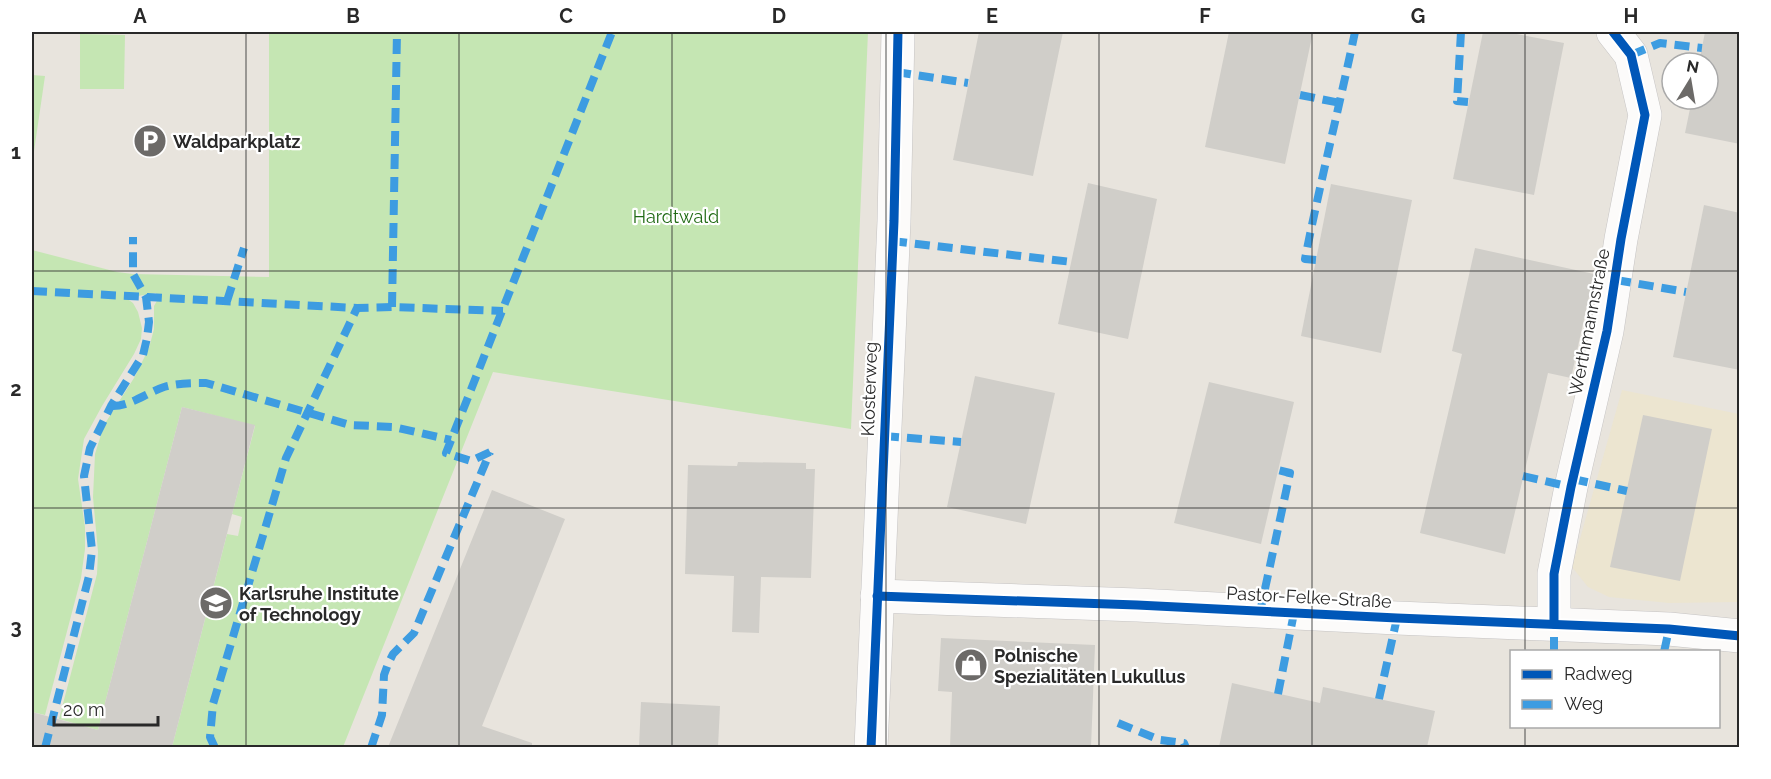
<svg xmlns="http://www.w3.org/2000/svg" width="1771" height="779" font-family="Raleway,sans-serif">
  <rect width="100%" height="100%" fill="#e8e4dd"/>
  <path fill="#ece5d0" d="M1622 390 1739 414V602L1669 603 1609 597 1588 587 1572 567Z"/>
  <g fill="#c5e6b3">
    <path d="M269 32H868L851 429 493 372 343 747H172L227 534 238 536 242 517 232 514 255 426 182 407 98 730 59 719 97 574 98 552 93 497 95 454 104 425 134 378 149 348 154 329V306L158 299 156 293 126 298 133 303 138 312 142 328 141 339 134 354 102 406 84 439 78 479 85 527V549L81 578 45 715 32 712V250L117 272 133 274 269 277Z"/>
    <path d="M80 34 125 35 124 89H80Z"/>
    <path d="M32 75 45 76 32 165Z"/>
  </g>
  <g fill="#d0cec9">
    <path d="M979 32H1063L1033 176 953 160Z"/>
    <path d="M1229 32H1313L1285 164 1205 147Z"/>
    <path d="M1483 32H1506L1564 43 1534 195 1453 179Z"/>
    <path d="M1705 32H1740V144L1685 133 1692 99H1708V63H1699Z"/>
    <path d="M1088 183 1157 199 1128 339 1058 324Z"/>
    <path d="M1331 184 1412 200 1381 353 1301 336Z"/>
    <path d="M1704 205 1740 213V370L1673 357Z"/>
    <path d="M1475 248 1594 274 1571 378 1548 373 1505 554 1420 533 1462 354 1452 351Z"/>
    <path d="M975 376 1055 393 1026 524 947 507Z"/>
    <path d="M1209 382 1294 402 1261 544 1174 523Z"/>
    <path d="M182 407 255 425 172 747H32V712L98 730Z"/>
    <path d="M1643 415 1712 429 1680 581 1610 567Z"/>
    <path d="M738 462 806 463V469H815L811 578 761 577 759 633 732 632 734 576 685 574 688 465 737 466Z"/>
    <path d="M492 490 565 519 482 726 532 743V747H388Z"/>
    <path d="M941 638 1095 645 1091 747H950L952 692 938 691Z"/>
    <path d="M1232 683 1320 703 1323 687 1435 711 1427 747H1219Z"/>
    <path d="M641 702 720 706 718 747H639Z"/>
  </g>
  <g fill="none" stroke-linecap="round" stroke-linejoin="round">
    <defs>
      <g id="minor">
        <path d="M877 596 1137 605 1397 618 1669 629 1740 636"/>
        <path d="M1554 624V574L1571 487 1607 331 1621 239 1645 115 1631 55 1613 32"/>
        <path d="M871 748 894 221 898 32"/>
      </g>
    </defs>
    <use href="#minor" stroke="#c5c3c3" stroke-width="34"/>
    <use href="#minor" stroke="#fcfbfa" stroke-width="33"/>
    <g stroke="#3d9ce1" stroke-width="8" stroke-dasharray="15 8" stroke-linecap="butt">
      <path d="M1461 32 1457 101 1468 102"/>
      <path d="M1631 55 1660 43 1702 48"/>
      <path d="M896 72 968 83"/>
      <path d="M1300 95 1340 103"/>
      <path d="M892 241 1072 262"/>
      <path d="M1316 260 1305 259C1320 183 1339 108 1355 32"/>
      <path d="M1616 280 1686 292"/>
      <path d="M32 291 357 308 392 307 503 311"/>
      <path d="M227 301 244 248"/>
      <path d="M392 307 397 32"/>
      <path d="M111 406C129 407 146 393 164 387 178 383 192 383 206 383L350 425 394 427 451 440"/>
      <path d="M884 436 961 442"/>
      <path d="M490 452 471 461 446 453 612 32"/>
      <path d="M1523 476 1571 487"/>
      <path d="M1573 479 1627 491"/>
      <path d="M1260 612 1290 473 1278 470"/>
      <path d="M1554 652V624"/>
      <path d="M1664 652 1669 629"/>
      <path d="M1278 694 1294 613"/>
      <path d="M1379 699 1397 618"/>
      <path d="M1118 723 1160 740 1184 743 1186 748"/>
      <path d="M45 748 89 576 92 550 84 476 90 448 111 406 143 355 147 338 149 322 146 297 133 274V237"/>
      <path d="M215 748 210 737 213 704 286 458 357 308"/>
      <path d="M371 748 382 715 384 675 388 664 393 654 414 633 490 452"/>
    </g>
    <defs>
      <g id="cycleway">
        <path d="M877 596 1137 605 1397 618 1669 629 1740 636"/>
        <path d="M1554 624V574L1571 487 1607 331 1621 239 1645 115 1631 55 1613 32"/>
        <path d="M871 748 894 221 898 32"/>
      </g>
    </defs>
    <use href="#cycleway" stroke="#fff" stroke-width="13"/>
    <use href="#cycleway" stroke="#0057b8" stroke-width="9"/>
  </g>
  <path fill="none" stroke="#292929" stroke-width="1.5" stroke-opacity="0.55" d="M246 32V748M459 32V748M672 32V748M886 32V748M1099 32V748M1312 32V748M1525 32V652M32 271H1740M32 508H1740M1525 726V748"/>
  <defs>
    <symbol id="parking-disc" viewBox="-11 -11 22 22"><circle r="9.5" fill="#6c6a68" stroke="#fff"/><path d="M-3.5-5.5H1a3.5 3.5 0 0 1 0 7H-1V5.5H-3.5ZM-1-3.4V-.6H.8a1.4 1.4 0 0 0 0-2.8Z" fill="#fff"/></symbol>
    <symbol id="university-disc" viewBox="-11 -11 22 22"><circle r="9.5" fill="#6c6a68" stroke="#fff"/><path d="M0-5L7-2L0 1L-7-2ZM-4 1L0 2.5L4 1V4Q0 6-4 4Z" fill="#fff"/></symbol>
    <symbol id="shop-disc" viewBox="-11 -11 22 22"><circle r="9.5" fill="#6c6a68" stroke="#fff"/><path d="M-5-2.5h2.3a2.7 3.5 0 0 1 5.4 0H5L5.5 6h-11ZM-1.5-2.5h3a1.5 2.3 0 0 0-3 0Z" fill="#fff"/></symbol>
  </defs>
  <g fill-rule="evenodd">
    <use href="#parking-disc" x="131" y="122" width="38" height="38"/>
    <use href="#university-disc" x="197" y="584" width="38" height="38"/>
    <use href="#shop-disc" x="952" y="646" width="38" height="38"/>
  </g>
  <g text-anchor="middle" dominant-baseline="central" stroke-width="4.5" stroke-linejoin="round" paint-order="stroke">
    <g font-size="18" font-weight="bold" fill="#292929" stroke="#fff" text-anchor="start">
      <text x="173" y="141">Waldparkplatz</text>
      <text x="239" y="593">Karlsruhe Institute<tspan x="239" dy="21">of Technology</tspan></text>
      <text x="994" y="655">Polnische<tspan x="994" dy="21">Spezialitäten Lukullus</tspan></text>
    </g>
    <g font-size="18" fill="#206a14" stroke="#fff">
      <text x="676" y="216">Hardtwald</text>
    </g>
    <g font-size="18" fill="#292929" stroke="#fff">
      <text transform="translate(1589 322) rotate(-79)">Werthmannstraße</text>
      <text transform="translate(869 389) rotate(-88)">Klosterweg</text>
      <text transform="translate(1309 597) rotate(3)">Pastor-Felke-Straße</text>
    </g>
  </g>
  <rect width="1771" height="779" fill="none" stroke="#ffffff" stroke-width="66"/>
  <rect x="1510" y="650" width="210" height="78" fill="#ffffff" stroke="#a9a9a9" stroke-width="1.5"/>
  <rect x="1522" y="670" width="30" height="9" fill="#0057b8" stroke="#a9a9a9" stroke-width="1.5"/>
  <text x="1564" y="680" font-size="18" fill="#292929">Radweg</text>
  <rect x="1522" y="700" width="30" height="9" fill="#3d9ce1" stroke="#a9a9a9" stroke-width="1.5"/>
  <text x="1564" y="710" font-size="18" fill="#292929">Weg</text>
  <g transform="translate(1690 81) rotate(11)"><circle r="28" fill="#ffffff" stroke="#a9a9a9" stroke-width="1.5"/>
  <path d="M0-4.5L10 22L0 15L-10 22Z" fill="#6c6a68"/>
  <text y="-9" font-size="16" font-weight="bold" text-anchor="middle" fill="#292929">N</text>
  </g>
  <path d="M54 716v9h104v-9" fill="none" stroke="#292929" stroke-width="3"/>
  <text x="63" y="716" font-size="18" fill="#292929" stroke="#ffffff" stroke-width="4.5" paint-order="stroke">20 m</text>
  <rect x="33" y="33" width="1705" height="713" fill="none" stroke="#292929" stroke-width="2"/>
  <g font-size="20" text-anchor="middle" font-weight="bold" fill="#292929">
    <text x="140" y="23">A</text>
    <text x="353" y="23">B</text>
    <text x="566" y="23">C</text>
    <text x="779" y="23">D</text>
    <text x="992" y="23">E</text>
    <text x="1205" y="23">F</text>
    <text x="1418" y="23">G</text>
    <text x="1631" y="23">H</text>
    <text x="16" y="159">1</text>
    <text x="16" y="396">2</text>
    <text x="16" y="634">3</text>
  </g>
</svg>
